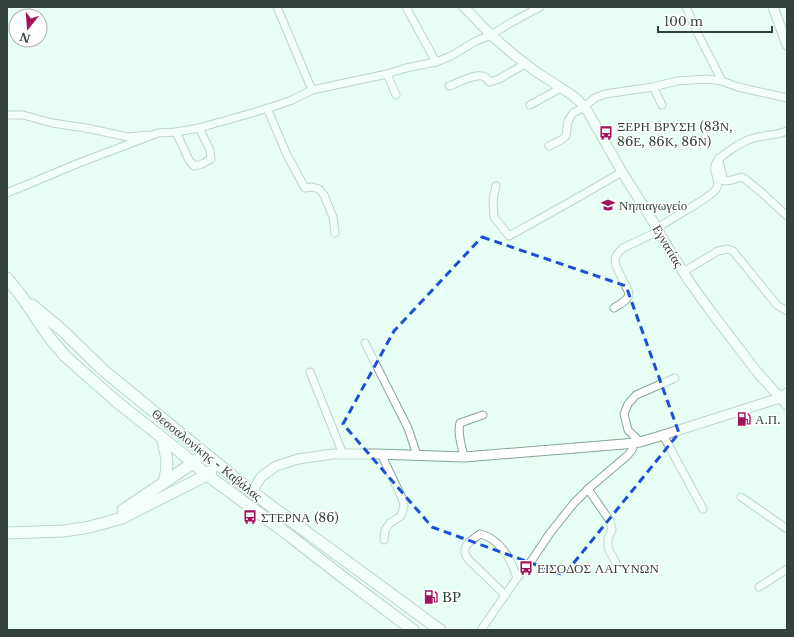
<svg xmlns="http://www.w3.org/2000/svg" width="794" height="637" font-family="'Libre Baskerville',serif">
  <rect width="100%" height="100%" fill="#e8fff5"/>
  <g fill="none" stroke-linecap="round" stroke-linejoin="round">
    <defs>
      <g id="minor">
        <path d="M277 7 312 90"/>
        <path d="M686 7 698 34 722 81"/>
        <path d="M407 9 436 62"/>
        <path d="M387 74 396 95"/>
        <path d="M449 86C458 83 477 72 485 77 487 79 488 81 490 82L499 79 525 64"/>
        <path d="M653 87 662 105"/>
        <path d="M530 105 561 88"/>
        <path d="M267 108 287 155 305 188 312 187 319 189 324 195 333 217 335 233"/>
        <path d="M7 115H23L52 123 86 128 128 137 148 135"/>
        <path d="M176 132 189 160 194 166 202 164 211 159 210 150 199 128"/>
        <path d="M549 146 561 140 566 136 568 121 573 113 584 107 595 98 605 94 653 87 677 81 707 79 722 81 738 87 787 98"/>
        <path d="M719 158V162L724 181 732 180 741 177 745 179 760 191 787 216"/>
        <path d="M496 186 493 200 494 217 509 236 570 202 622 172"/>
        <path d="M7 193 79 163 158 133 176 132 199 128 252 113 275 106 292 100 312 90 387 74 406 68 436 62 451 56 476 41 491 35 512 22 540 7"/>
        <path d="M657 228C673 218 689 209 704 199 708 196 714 193 716 189 722 180 711 172 716 163 719 156 743 141 751 139 762 135 775 136 787 131"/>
        <path d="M683 272 718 251 727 249 733 251 777 305 787 311"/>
        <path d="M614 308C620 304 629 300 629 293L616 266 615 258 618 253 623 248 659 231"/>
        <path d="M365 343 408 428 417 455"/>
        <path d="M310 372 343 454"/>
        <path d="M663 435 703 509"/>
        <path d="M640 442 628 430 624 414 628 404 636 395 675 378"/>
        <path d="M381 454 402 498 404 506 401 516 390 523 385 530 384 540"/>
        <path d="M464 457C462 447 457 433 460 423L483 415"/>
        <path d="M588 489 610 521 612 530 608 538V548L616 563"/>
        <path d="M741 497 787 529"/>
        <path d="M759 587 787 569"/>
        <path d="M505 595 468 559C467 557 465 555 465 553 463 544 474 539 480 534 500 539 511 559 517 578"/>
        <path d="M481 630 517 578 532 560 550 533 574 503 588 489 628 455 633 448V443"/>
      </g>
      <g id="tertiary">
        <path d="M464 7 491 35 513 54 535 71 572 95 579 101 588 112 622 172 657 228 664 241 689 281 709 309 757 372 787 405"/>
        <path d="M773 7 787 45"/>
        <path d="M252 492 261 477 276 466 298 459 333 454H378L464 457 624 444 640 442 657 437 780 398 787 393"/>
      </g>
      <g id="secondary">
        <path d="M7 278 22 297 49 337 65 356 117 402 179 451 207 475 290 536 340 575 413 630"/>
        <path d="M32 305 62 330 103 370 252 492 440 630"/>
        <path d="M162 438C167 457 169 463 164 483"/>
        <path d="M123 510 193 463 198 458"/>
        <path d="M7 533 63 531 85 528 101 524 122 518 207 475 211 471"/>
      </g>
    </defs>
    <use href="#minor" stroke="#83a797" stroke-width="9"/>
    <use href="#tertiary" stroke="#83a797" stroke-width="11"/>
    <use href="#secondary" stroke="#83a797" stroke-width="13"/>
    <use href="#minor" stroke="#fff" stroke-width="7"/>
    <use href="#tertiary" stroke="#fff" stroke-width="9"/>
    <use href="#secondary" stroke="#fff" stroke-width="11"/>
  </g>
  <path d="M0 0H794V637H0ZM482 237 626 286 679 433 564 575 432 527 343 424 394 331Z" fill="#e8fff5" fill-opacity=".55" fill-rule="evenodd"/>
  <path fill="none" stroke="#1d4ed8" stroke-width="3" stroke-dasharray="8 5" stroke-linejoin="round" d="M482 237 626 286 679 433 564 575 432 527 343 424 394 331Z"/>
  <defs>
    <symbol id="bus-bare" viewBox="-9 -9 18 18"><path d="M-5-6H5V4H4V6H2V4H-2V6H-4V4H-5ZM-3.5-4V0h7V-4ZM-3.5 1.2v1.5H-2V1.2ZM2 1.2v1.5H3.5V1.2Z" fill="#a1135b" stroke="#fff" stroke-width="2.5" paint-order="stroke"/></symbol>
    <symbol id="school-bare" viewBox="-9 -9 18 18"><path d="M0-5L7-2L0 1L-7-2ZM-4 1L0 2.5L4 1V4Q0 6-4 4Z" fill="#a1135b" stroke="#fff" stroke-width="2.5" paint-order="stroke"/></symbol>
    <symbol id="fuel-bare" viewBox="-9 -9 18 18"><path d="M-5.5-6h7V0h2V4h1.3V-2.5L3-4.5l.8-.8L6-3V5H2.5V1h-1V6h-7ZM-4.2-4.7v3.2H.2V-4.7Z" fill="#a1135b" stroke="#fff" stroke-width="2.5" paint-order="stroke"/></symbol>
  </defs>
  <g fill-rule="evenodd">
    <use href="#bus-bare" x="596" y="123" width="20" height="20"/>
    <use href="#school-bare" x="598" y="195" width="20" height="20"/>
    <use href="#fuel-bare" x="734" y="409" width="20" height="20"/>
    <use href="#bus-bare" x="240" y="507" width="20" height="20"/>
    <use href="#bus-bare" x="516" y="558" width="20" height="20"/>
    <use href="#fuel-bare" x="421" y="587" width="20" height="20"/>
  </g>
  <g text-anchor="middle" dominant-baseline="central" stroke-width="3" stroke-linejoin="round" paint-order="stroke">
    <g font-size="13" fill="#32413a" stroke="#fff" text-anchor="start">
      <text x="617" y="126">ΞΕΡΗ ΒΡΥΣΗ (83Ν,<tspan x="617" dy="15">86Ε, 86Κ, 86Ν)</tspan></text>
      <text x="619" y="205">Νηπιαγωγείο</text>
      <text x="755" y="419">Α.Π.</text>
      <text x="261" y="517">ΣΤΕΡΝΑ (86)</text>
      <text x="537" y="568">ΕΙΣΟΔΟΣ ΛΑΓΥΝΩΝ</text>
      <text x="442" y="597">BP</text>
    </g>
    <g font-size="13" fill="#32413a" stroke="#fff">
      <text transform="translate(668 246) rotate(59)">Εγνατίας</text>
      <text transform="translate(207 455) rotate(39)">Θεσσαλονίκης - Καβάλας</text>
    </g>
  </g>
  <rect width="794" height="637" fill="none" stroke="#32413a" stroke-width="16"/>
  <g transform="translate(28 28) rotate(197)"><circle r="19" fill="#ffffff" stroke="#adb3b0"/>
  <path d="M0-3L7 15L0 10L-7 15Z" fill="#a1135b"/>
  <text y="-6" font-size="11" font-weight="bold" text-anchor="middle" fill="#32413a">N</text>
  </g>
  <path d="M658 26v6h114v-6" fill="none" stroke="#32413a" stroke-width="2"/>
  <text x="664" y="26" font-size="12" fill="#32413a" stroke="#ffffff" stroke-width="3" paint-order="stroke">100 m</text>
</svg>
